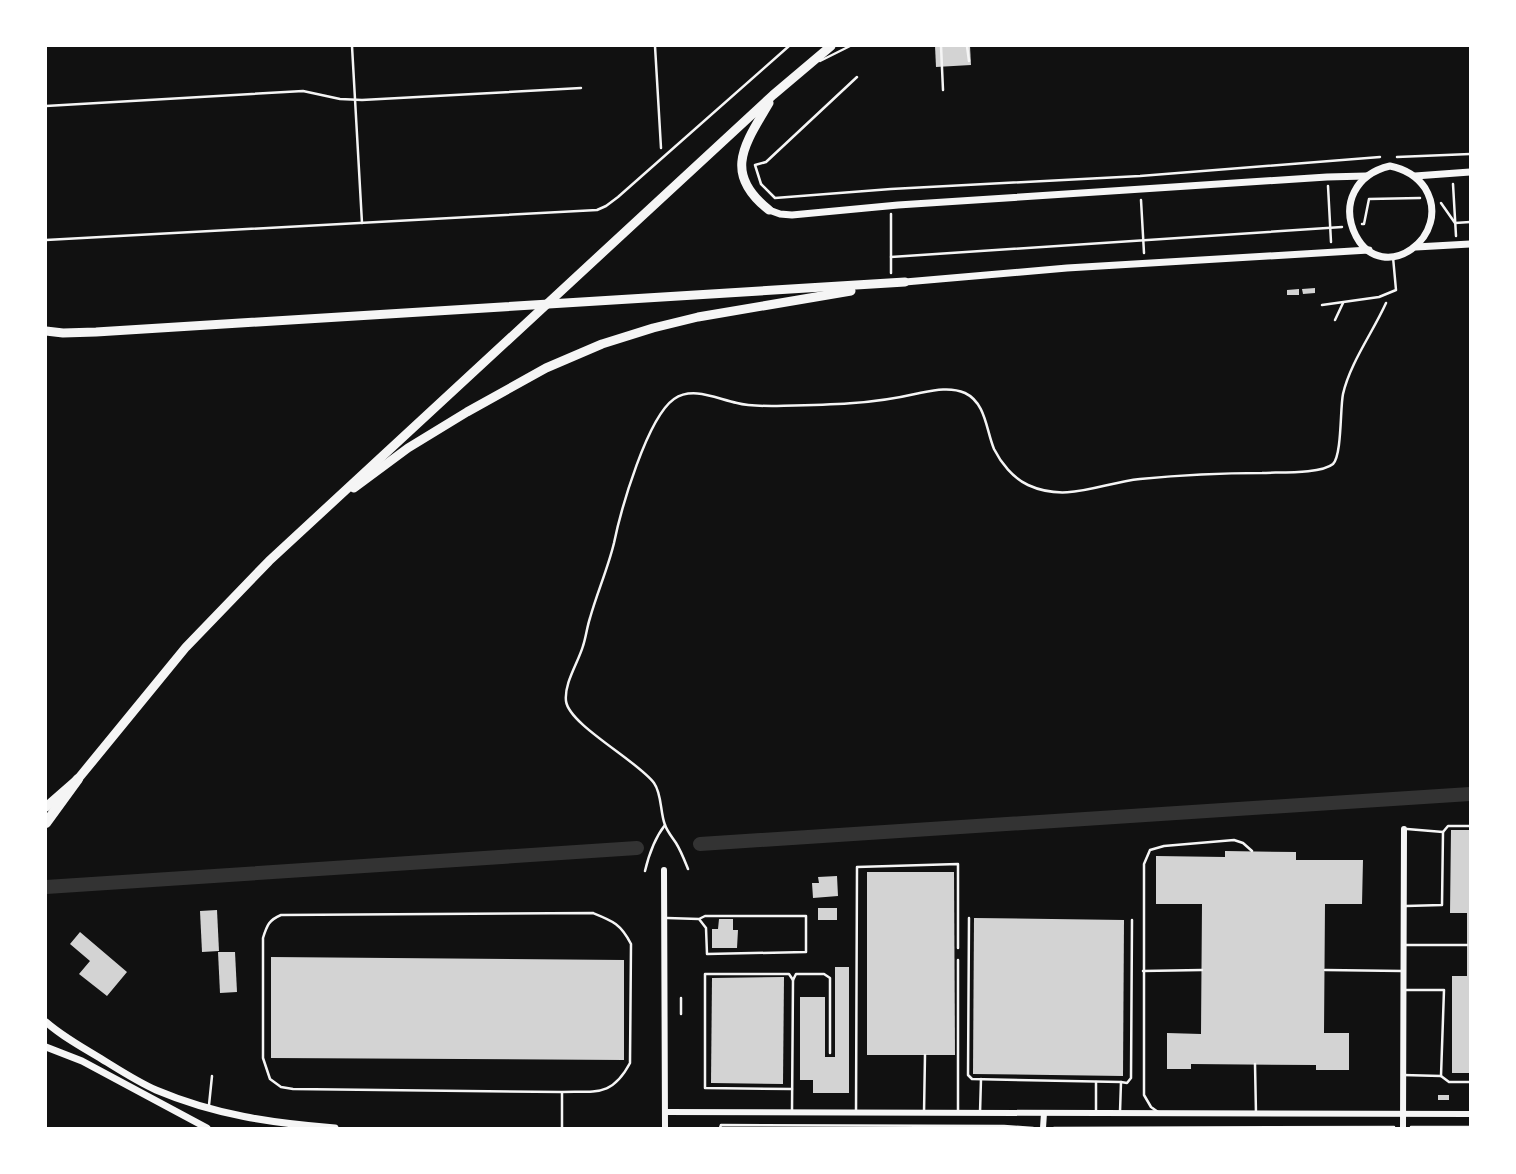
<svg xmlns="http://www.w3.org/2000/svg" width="1516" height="1174" font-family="'Roboto Condensed',sans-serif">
  <rect width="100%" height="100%" fill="#111"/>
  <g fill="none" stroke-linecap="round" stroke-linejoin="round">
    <g stroke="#333" stroke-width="14">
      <path d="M700 844 1470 794"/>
      <path d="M46 887 637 848"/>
    </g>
  </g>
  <g fill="#d3d3d3">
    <path d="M935 46H970L971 65 936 67Z"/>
    <path d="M1315 288V293L1303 294 1302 289Z"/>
    <path d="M1299 289V295H1287V290Z"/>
    <path d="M1451 830H1470V1073H1452V976H1467V913H1450Z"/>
    <path d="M1225 851 1296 852V860H1363L1362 904H1325L1324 1033H1349V1070H1316V1065L1191 1064V1069H1167V1033L1201 1034 1202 904H1156V856L1225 857Z"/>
    <path d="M867 872H954L955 1055H867Z"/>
    <path d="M837 876 838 896 813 898 812 883H819L818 877Z"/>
    <rect x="818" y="908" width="19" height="12"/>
    <path d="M217 910 219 951 202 952 200 911Z"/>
    <path d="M974 918 1124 920 1123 1076 973 1074Z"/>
    <path d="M719 919H733V930H738L737 948H712V929H718Z"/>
    <path d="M80 932 127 972 107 996 79 974 90 961 70 944Z"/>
    <path d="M218 952H235L237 992 220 993Z"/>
    <path d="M271 957 624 960V1060L271 1058Z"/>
    <path d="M835 967H849V1093H813V1080H800V997H825V1057H835Z"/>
    <path d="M784 977 783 1084 711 1083 712 978Z"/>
    <rect x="1438" y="1095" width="11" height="5"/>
  </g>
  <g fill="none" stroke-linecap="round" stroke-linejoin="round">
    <g stroke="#f5f5f5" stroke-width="2.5">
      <path d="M655 46 661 148"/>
      <path d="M857 77 766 162 755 165 761 184 775 198 891 189 1140 176 1380 157"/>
      <path d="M1397 157 1470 154"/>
      <path d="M1453 184 1456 236"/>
      <path d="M1328 186 1331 242"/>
      <path d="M1141 200 1144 253"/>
      <path d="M1441 203 1455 223 1470 222"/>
      <path d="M1362 224H1364L1369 199 1420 198"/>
      <path d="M891 257 1342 227"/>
      <path d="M891 273V214"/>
      <path d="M688 869C684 859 681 851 676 843 672 837 667 831 665 825 660 812 662 794 654 783 638 761 569 725 566 701 564 683 578 663 583 646 586 637 587 627 590 618 597 593 608 568 614 543 621 509 647 418 674 399 693 386 717 399 737 403 748 406 761 406 772 406 821 405 868 405 915 394 931 391 949 386 965 393 986 403 986 430 994 449 1001 463 1013 478 1028 485 1067 503 1101 483 1140 479 1181 475 1222 473 1262 473 1278 472 1321 474 1333 464 1342 455 1340 408 1343 394 1350 363 1373 332 1386 303"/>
      <path d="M645 871C649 854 654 839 665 825"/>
      <path d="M681 1014V998"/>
      <path d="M1411 1127H1470"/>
      <path d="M720 1128 721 1125 1004 1126 1033 1128"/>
      <path d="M1054 1128 1394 1127"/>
    </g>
    <g stroke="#f5f5f5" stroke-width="2.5">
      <path d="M352 46 362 223"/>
      <path d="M941 46 943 90"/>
      <path d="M967 46 969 61"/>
      <path d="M820 61 850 46"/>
      <path d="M46 106 303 91 340 99 362 100 581 88"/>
      <path d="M46 240 597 210 606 206 618 197 789 46"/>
      <path d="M1322 305 1379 297 1396 290 1393 257"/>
      <path d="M1335 320 1343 303"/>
      <path d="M1407 829 1443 832 1448 826H1470"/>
      <path d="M1406 906 1442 905 1443 832"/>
      <path d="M667 918 699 919 706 928 707 954 806 952V916H705L699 919"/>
      <path d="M969 918 968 1075 972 1079 1121 1082"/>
      <path d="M1404 945H1467"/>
      <path d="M1325 970 1402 971"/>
      <path d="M1143 971 1202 970"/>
      <path d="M1403 990H1444L1441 1076"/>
      <path d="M1255 1064 1256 1114"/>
      <path d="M1403 1075 1441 1076 1449 1082H1470"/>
      <path d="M1096 1082V1113"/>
      <path d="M792 1089 705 1088V974H789L793 980"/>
      <path d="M562 1092 293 1089 281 1087 270 1079 263 1058V938C267 925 269 920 281 915L593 913C613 921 621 924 631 944L630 1063C612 1097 596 1091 562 1092V1128"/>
      <path d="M209 1105 212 1076"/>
      <path d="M792 1112 793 980 796 974H824L830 978V1053"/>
      <path d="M1120 1112 1121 1082 1127 1083 1131 1078 1132 920"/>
      <path d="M1158 1112 1151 1107 1144 1095V864L1150 850 1164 846 1234 840 1243 843 1252 851"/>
      <path d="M856 1113 857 867 958 864V948"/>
      <path d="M924 1113 925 1055"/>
      <path d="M958 1113V960"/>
      <path d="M980 1113 981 1079"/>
    </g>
    <g stroke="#f5f5f5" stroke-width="6">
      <path d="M664 870 665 1128"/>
      <path d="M665 1112 1470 1114"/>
      <path d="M1043 1128 1044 1113"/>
      <path d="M1403 1128 1404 829"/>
    </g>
    <g stroke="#f5f5f5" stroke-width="7">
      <path d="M1390 166C1405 169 1416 175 1425 188 1454 236 1383 287 1356 236 1340 204 1356 174 1390 166Z"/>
      <path d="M1415 176 1470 172"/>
      <path d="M769 210 780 214 792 215 898 205 1327 177 1366 176"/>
      <path d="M1416 247 1470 244"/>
      <path d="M905 282 1067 268 1369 250"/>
      <path d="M46 1022C62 1036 81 1047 100 1058 118 1069 136 1081 156 1090 215 1115 272 1123 335 1128"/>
      <path d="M46 1047 82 1061 207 1128"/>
    </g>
    <g stroke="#f5f5f5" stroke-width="9">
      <path d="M769 210C722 173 745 144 769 103"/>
      <path d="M46 331 63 333 96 332 905 282"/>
      <path d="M354 488 408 448 467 412 546 368 602 344 653 328 698 317 851 291"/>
      <path d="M46 807 78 779 186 647 269 561 773 95 831 46"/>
    </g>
    <path stroke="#f5f5f5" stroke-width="10" d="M46 823 78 779"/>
  </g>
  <rect width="1516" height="1174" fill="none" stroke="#ffffff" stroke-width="94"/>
</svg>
